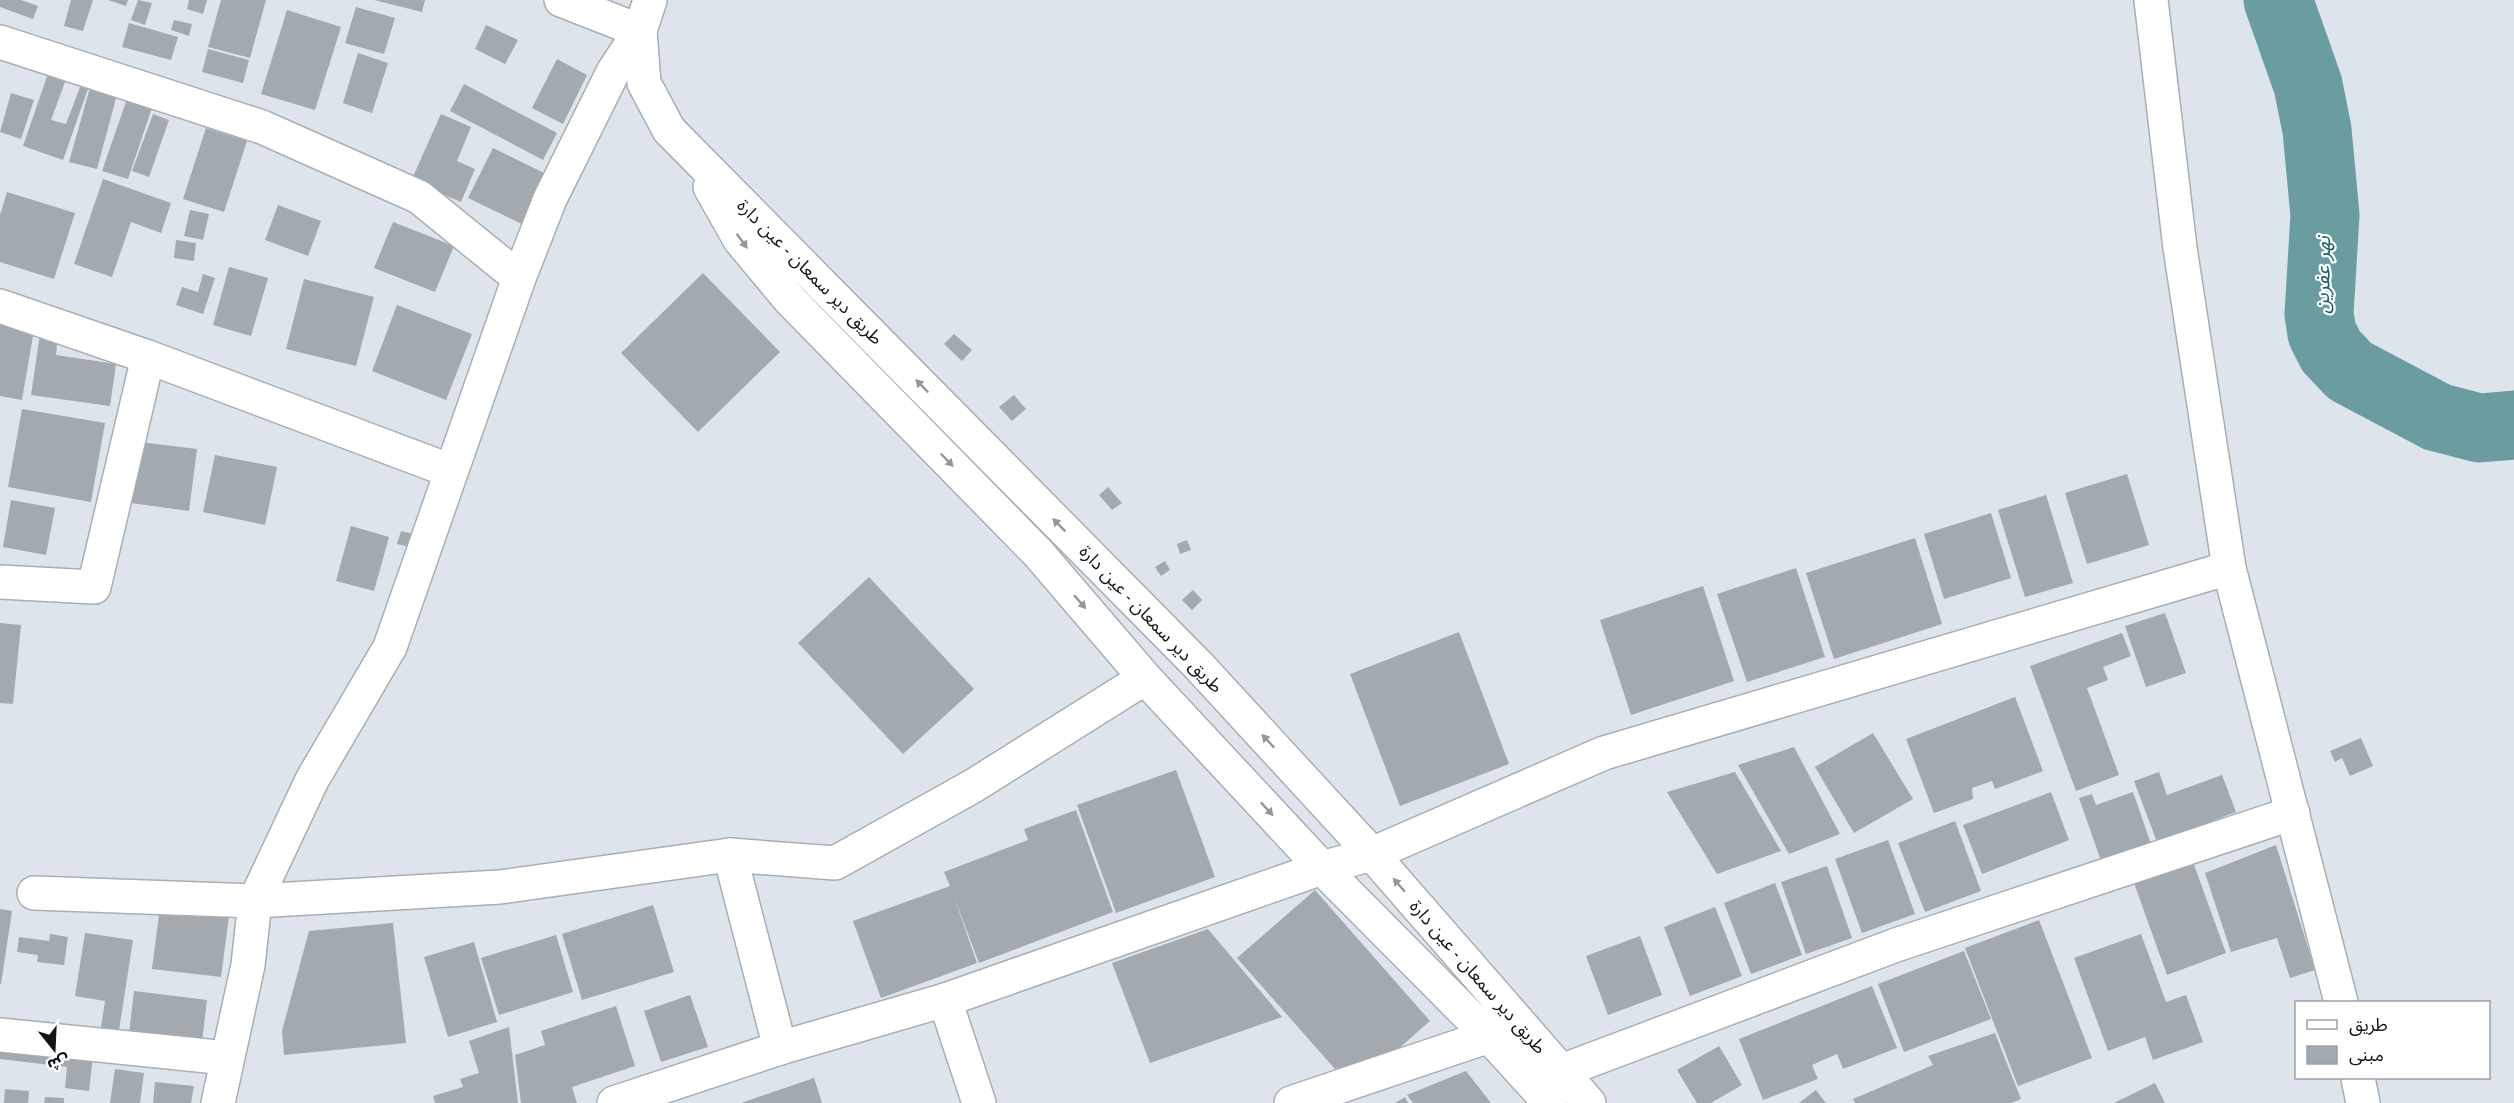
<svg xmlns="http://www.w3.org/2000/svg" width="2514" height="1103" font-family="Jost,'Noto Sans Arabic',sans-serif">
  <rect width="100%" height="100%" fill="#dde4eb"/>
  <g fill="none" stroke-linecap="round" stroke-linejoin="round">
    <path stroke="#6a9ca0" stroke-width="69" d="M2278 0 2308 85 2317 130 2325 215 2319 314 2322 333 2331 351 2350 371 2437 417 2479 428 2514 425"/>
  </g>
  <g fill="#a2a9af">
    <path d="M0 0H21L38 6 33 19 0 7Z"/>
    <path d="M71 0H93L83 31 64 26Z"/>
    <path d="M108 0H128L126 6Z"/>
    <path d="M138 0 152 3 145 25 131 20Z"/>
    <path d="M189 0H207L203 14 187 9Z"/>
    <path d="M221 0H266L250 58 208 47Z"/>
    <path d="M374 0H425L422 12Z"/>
    <path d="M356 7 395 18 384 54 345 43Z"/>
    <path d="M287 10 341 27 315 110 261 94Z"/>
    <path d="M174 20 192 24 189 36 171 30Z"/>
    <path d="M129 23 178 37 171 60 122 47Z"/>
    <path d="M486 25 518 40 505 64 475 49Z"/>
    <path d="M208 49 249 60 243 83 202 72Z"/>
    <path d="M358 53 388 63 372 113 343 103Z"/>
    <path d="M557 59 587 75 563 124 532 108Z"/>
    <path d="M50 68 68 74 51 120 66 124 80 87 88 89 63 160 23 146Z"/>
    <path d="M91 84 118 91 97 169 69 162Z"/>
    <path d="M464 84 557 133 543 160 450 111Z"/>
    <path d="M11 93 34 100 21 139 0 132Z"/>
    <path d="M128 96 153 105 128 179 102 171Z"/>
    <path d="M153 114 169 120 149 177 132 171Z"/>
    <path d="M441 114 471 127 457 161 475 169 461 202 411 181Z"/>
    <path d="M206 128 247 141 224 212 183 199Z"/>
    <path d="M493 148 548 175 524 225 468 198Z"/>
    <path d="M103 179 171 203 161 233 131 222 112 277 74 264Z"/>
    <path d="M7 192 75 213 54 279 0 262V215Z"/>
    <path d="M278 205 321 221 308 256 265 240Z"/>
    <path d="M190 210 209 214 203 240 184 236Z"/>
    <path d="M393 222 454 246 435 292 374 268Z"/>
    <path d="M176 240 196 243 194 261 174 258Z"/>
    <path d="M229 267 268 278 251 336 213 325Z"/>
    <path d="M703 273 780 352 698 432 621 353Z"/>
    <path d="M203 274 215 278 203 314 176 305 182 287 198 292Z"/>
    <path d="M304 279 374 297 356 366 286 349Z"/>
    <path d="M397 305 472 334 446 400 372 371Z"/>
    <path d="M0 324 34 330 22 400 0 396Z"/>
    <path d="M40 334 58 337 56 355 116 364 110 406 31 395Z"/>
    <path d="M954 334 972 350 962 361 944 344Z"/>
    <path d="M1014 395 1026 409 1012 421 999 407Z"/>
    <path d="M22 409 105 423 91 502 8 487Z"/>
    <path d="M139 442 197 449 189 511 131 503Z"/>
    <path d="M215 455 277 467 265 525 203 512Z"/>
    <path d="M2127 474 2149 545 2087 564 2065 493Z"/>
    <path d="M1108 487 1122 503 1112 510 1099 495Z"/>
    <path d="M2046 495 2073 583 2025 597 1998 510Z"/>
    <path d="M11 500 55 508 46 555 3 547Z"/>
    <path d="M1991 513 2011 578 1944 599 1924 534Z"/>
    <path d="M351 526 389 537 374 591 336 581Z"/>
    <path d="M401 531 422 536 419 549 397 544Z"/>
    <path d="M1915 538 1942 624 1834 659 1806 573Z"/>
    <path d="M1187 540 1191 550 1180 554 1177 544Z"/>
    <path d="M1165 561 1170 570 1161 576 1155 567Z"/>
    <path d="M1796 568 1825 657 1747 682 1717 594Z"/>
    <path d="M869 577 974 689 903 754 798 643Z"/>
    <path d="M1703 586 1734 681 1631 715 1600 620Z"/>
    <path d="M1193 590 1202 600 1192 610 1182 600Z"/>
    <path d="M2165 613 2186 673 2146 687 2125 626Z"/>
    <path d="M0 623 21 625 13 704 0 703Z"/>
    <path d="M1459 632 1509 764 1400 806 1350 674Z"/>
    <path d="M2122 633 2131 656 2103 667 2108 680 2087 688 2119 775 2076 791 2030 666Z"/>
    <path d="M2015 697 2043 771 1995 789 1992 781 1972 788 1973 799 1934 813 1906 739Z"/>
    <path d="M1873 733 1913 799 1854 833 1815 767Z"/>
    <path d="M2361 738 2373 766 2350 776 2342 758 2335 762 2330 751Z"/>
    <path d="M1794 747 1840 834 1789 854 1738 765Z"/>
    <path d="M1176 770 1215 877 1116 913 1077 805Z"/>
    <path d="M1735 772 1781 851 1717 874 1667 792Z"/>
    <path d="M2159 772 2167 795 2222 775 2236 812 2157 842 2134 781Z"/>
    <path d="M2051 792 2069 840 1982 874 1963 825Z"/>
    <path d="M2133 792 2151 844 2101 861 2079 798 2092 794 2096 805Z"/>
    <path d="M1076 810 1113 912 979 963 954 897 977 963 881 998 853 921 950 886 944 872 1028 840 1024 829Z"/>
    <path d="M1955 821 1981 891 1925 912 1898 843Z"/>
    <path d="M1888 840 1915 914 1862 933 1835 859Z"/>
    <path d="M2276 845 2315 970 2290 978 2277 938 2231 952 2205 873Z"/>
    <path d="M2193 862 2226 953 2167 975 2134 883Z"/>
    <path d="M1827 866 1852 938 1806 954 1781 882Z"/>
    <path d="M1775 883 1802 955 1751 974 1724 903Z"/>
    <path d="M1315 890 1430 1021 1390 1056 1335 1069 1237 958Z"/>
    <path d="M653 905 674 972 582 1000 562 934Z"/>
    <path d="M160 907 229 916 221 977 152 969Z"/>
    <path d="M1715 907 1742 976 1690 996 1664 927Z"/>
    <path d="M0 909 12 911 1 984H0Z"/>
    <path d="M2039 920 2092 1058 2018 1086 1965 948Z"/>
    <path d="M393 923 406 1043 284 1055 282 1031 309 931Z"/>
    <path d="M1208 929 1282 1017 1150 1063 1112 963Z"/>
    <path d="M85 933 133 940 118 1037 100 1034 105 1001 75 996Z"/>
    <path d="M50 934 68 937 64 965 37 962 38 955 17 952 19 937 49 941Z"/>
    <path d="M2141 934 2166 1002 2186 995 2203 1042 2153 1060 2145 1037 2108 1051 2074 958Z"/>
    <path d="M556 935 573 992 499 1015 481 958Z"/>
    <path d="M1640 936 1662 995 1608 1015 1586 956Z"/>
    <path d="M474 942 497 1022 448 1037 424 957Z"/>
    <path d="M1964 951 1991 1019 1904 1052 1878 984Z"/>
    <path d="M1872 986 1897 1048 1843 1069 1837 1054 1812 1065 1818 1079 1763 1100 1739 1039Z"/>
    <path d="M134 991 207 1000 202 1042 129 1034Z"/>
    <path d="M690 995 708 1047 661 1062 644 1011Z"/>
    <path d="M616 1006 635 1066 572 1087 577 1103H521L515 1055 545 1045 541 1031Z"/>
    <path d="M509 1027 518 1103H435L433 1096 463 1087 460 1079 479 1073 469 1041Z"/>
    <path d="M1995 1033 2021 1099 2011 1103H1855L1853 1099 1933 1065 1928 1056Z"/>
    <path d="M0 1045 93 1056 89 1091 65 1088 67 1067 0 1059Z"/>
    <path d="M1719 1046 1742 1085 1711 1103H1697L1677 1070Z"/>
    <path d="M115 1069 144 1073 140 1103H110Z"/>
    <path d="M1466 1071 1491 1103H1413L1407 1095Z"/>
    <path d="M814 1078 822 1103H741Z"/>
    <path d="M155 1082 194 1086 191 1103H153Z"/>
    <path d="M2155 1083 2165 1103H2114Z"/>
    <path d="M5 1089 29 1091 28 1103H4Z"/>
    <path d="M1816 1090 1826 1103H1799Z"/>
    <path d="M45 1097 64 1098V1103H44Z"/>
    <path d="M1405 1097 1408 1103H1395Z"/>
  </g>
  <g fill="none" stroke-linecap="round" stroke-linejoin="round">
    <defs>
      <g id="minor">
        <path d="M2151 0 2180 248 2229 568 2341 1002"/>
        <path d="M0 42 262 127 419 197 519 278"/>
        <path d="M0 306 148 357 451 471"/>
        <path d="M0 582 94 587 148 357"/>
        <path d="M730 855 835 863 973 786 1145 678"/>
        <path d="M34 893 255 901 500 887 730 855 780 1048"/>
        <path d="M945 1000 979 1103"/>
        <path d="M0 1035 227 1058"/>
        <path d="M1559 1072 1896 945 2293 813"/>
        <path d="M2358 1078 2363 1103"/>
        <path d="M218 1103 248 965 255 901 312 780 390 647 519 278 550 199 613 72 640 31 561 0"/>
        <path d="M614 1103 780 1048 945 1000 1322 868 1372 854 1604 753 2229 568"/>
        <path d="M1291 1103 1489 1036"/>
      </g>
      <g id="secondary">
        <path d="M650 0 640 31 644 83 669 130 1198 665 1372 854 1589 1103"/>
        <path d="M710 187 740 240 790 300 1038 553 1145 678 1322 868 1489 1036 1550 1103"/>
      </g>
    </defs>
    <use href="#minor" stroke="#a8afb4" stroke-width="36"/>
    <use href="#secondary" stroke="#a8afb4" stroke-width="36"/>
    <use href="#minor" stroke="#fff" stroke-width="33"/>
    <use href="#secondary" stroke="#fff" stroke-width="33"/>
  </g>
  <defs><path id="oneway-solid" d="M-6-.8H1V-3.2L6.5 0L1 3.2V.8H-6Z" transform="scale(1.5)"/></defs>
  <g fill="#949697">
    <use href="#oneway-solid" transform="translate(742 241) rotate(54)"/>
    <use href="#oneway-solid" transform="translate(922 386) rotate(-134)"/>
    <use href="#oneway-solid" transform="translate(947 460) rotate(46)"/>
    <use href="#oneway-solid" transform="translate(1059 525) rotate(-135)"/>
    <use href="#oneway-solid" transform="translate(1080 602) rotate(49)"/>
    <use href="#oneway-solid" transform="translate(1268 741) rotate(-133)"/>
    <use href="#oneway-solid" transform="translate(1267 809) rotate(47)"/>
    <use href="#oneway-solid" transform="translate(1399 885) rotate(-131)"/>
  </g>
  <g text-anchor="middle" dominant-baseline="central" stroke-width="4.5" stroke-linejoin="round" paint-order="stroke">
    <g font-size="18" fill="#121517" stroke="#fff">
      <text transform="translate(810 272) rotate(45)">طريق دير سمعان - عين دارة</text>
      <text transform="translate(1151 619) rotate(46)">طريق دير سمعان - عين دارة</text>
      <text transform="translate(1478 977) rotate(49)">طريق دير سمعان - عين دارة</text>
    </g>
    <g font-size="20" font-style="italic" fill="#1e6368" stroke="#fff">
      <text transform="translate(2323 275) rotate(-89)">نهر عفرين</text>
    </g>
  </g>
  <rect x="2295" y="1001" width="195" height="78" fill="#ffffff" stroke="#a0a1a2" stroke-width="1.5"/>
  <rect x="2307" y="1020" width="30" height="9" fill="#ffffff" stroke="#a0a1a2" stroke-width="1.5"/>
  <text x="2349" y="1031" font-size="18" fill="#121517">طريق</text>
  <rect x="2307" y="1046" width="30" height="18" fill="#a2a9af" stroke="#a0a1a2" stroke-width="1.5"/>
  <text x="2349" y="1061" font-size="18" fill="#121517">مبنى</text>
  <g transform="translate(54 1049) rotate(162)" stroke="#ffffff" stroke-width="4.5" paint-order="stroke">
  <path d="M0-4.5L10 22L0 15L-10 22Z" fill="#121517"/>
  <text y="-9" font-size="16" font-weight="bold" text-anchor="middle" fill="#121517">ش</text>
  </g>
</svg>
